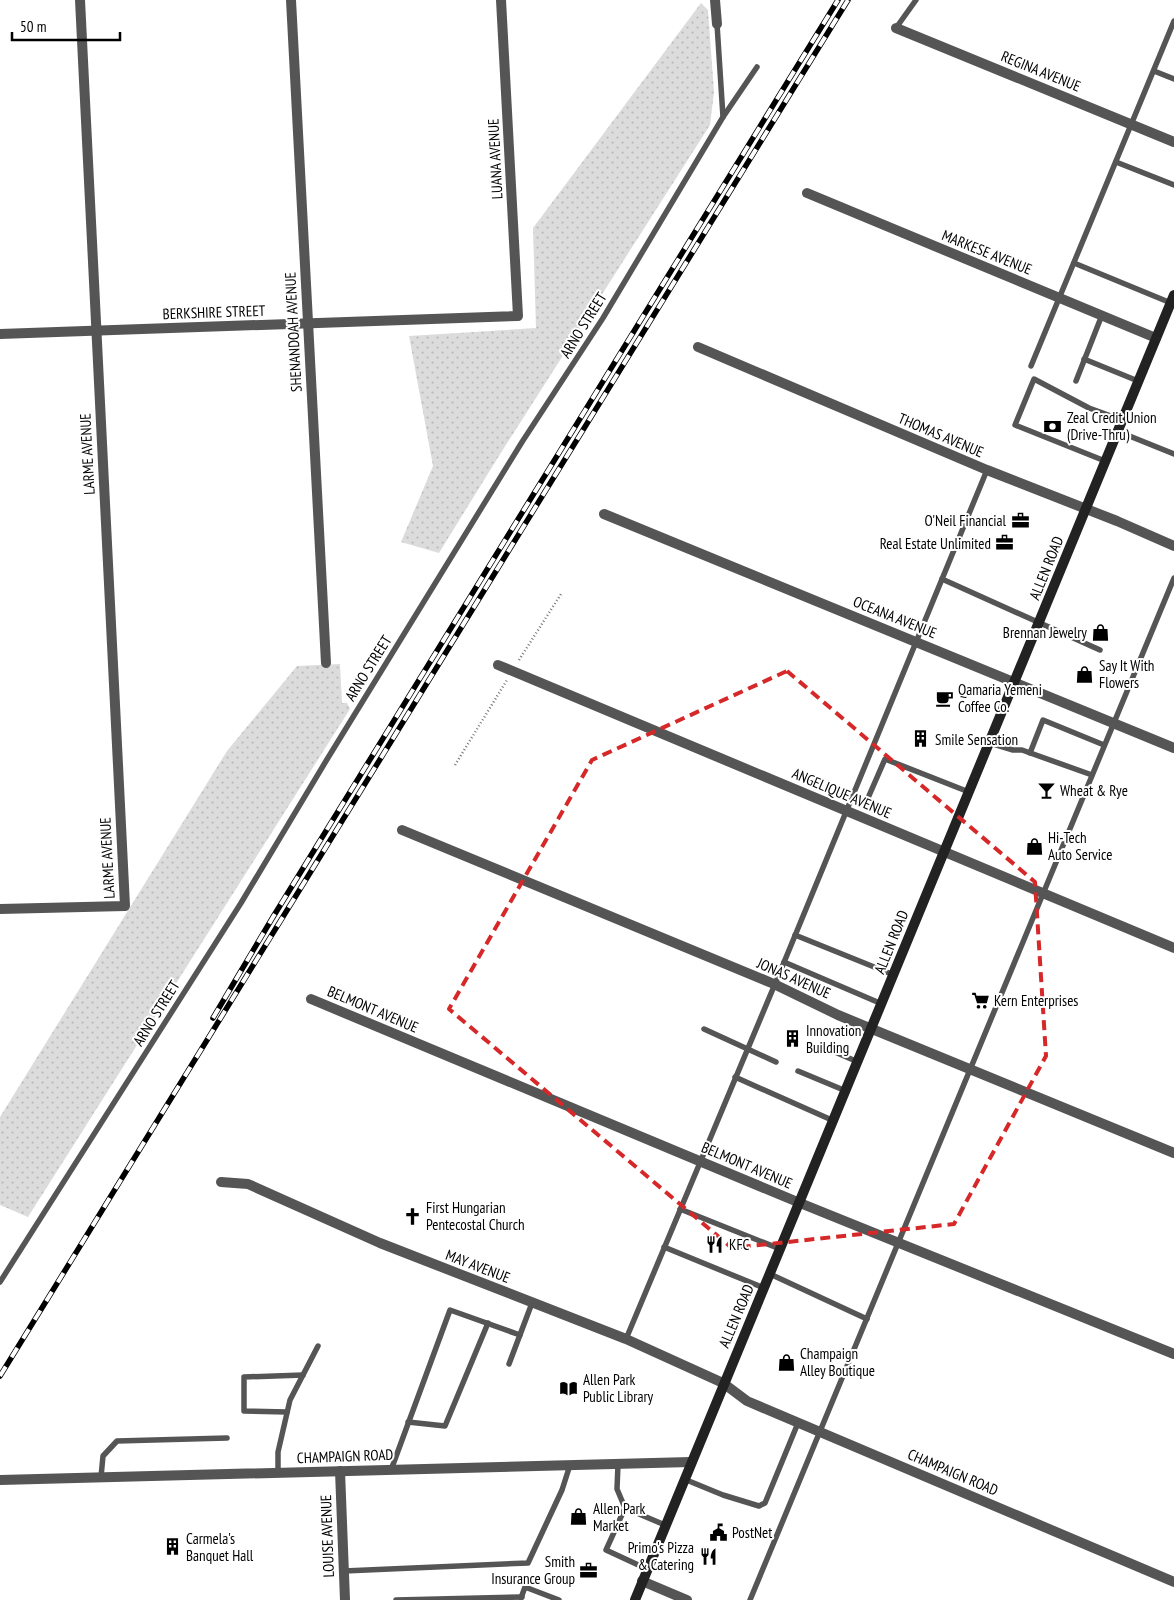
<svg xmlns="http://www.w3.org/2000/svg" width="1174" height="1600" font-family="'PT Sans Narrow',sans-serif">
  <defs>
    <pattern id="grass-dots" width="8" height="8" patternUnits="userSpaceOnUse" patternTransform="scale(1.25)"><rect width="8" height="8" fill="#dcdcdc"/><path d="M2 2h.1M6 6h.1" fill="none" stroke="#bbb" stroke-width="1.8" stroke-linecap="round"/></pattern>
  </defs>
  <rect width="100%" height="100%" fill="#fff"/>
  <g fill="url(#grass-dots)">
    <path d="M701 3 708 10 714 92 710 125 497 459 439 553 401 542 433 466 409 336 536 328 533 228Z"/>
    <path d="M340 664 342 703H347L350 709 28 1217 0 1205V1117L227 751 297 666Z"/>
  </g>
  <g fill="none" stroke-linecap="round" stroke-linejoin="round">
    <g stroke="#777" stroke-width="2.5" stroke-dasharray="1 2.5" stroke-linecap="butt">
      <path d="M519 660 561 594"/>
      <path d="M455 765 507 680"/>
      <path d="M325 1451 326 1458"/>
    </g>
    <g stroke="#555" stroke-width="5.5">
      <path d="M717 24 723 117"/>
      <path d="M896 28 916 0"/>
      <path d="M1154 71 1174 79"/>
      <path d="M1116 162 1174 185"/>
      <path d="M1074 263 1171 303"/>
      <path d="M1084 359 1138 381"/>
      <path d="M1031 366 1174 21"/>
      <path d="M1076 381 1102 315"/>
      <path d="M1117 431 1174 454"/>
      <path d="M1105 461 1015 425 1034 379 1089 408 1122 420"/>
      <path d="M942 579 1100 650"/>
      <path d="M990 743 1013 750H1022L1092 775"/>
      <path d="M1030 753 1043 720 1104 745"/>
      <path d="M868 798 885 759 969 792"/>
      <path d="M795 935 894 975"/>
      <path d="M784 962 882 1004"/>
      <path d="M704 1029 776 1062"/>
      <path d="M835 1052 858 1062"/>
      <path d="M798 1071 846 1091"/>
      <path d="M735 1077 834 1121"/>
      <path d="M680 1209 780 1249"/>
      <path d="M664 1247 764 1288"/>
      <path d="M770 1274 867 1319"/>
      <path d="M0 1282 241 903 326 761 522 442 603 318 723 117 757 67"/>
      <path d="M626 1339 780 972 987 470"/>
      <path d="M509 1364 532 1303"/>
      <path d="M287 1412 244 1411V1377L303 1375"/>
      <path d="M408 1422 445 1426 488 1323"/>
      <path d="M618 1464 617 1489 625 1508 606 1550 647 1569"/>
      <path d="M391 1470 450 1310 520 1335"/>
      <path d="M278 1473V1452L290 1400 318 1346"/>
      <path d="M101 1477 103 1456 117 1441 227 1438"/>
      <path d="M684 1479 723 1495 759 1506 765 1503 798 1423"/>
      <path d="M625 1508 665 1525"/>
      <path d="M344 1571 528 1563 562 1490 570 1465"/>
      <path d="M521 1598 525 1587 559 1600"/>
      <path d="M396 1600 522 1597"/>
      <path d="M750 1600 1174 578"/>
    </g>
    <g stroke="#555" stroke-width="10">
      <path d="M291 0 326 663"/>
      <path d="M715 0 717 24"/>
      <path d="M896 28 1174 142"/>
      <path d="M807 193 1156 338"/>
      <path d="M0 334 518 316 501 0"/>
      <path d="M698 347 987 470 1117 521 1174 546"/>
      <path d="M604 514 1174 748"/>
      <path d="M498 665 1174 948"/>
      <path d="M402 830 774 984 838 1015 1174 1153"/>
      <path d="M0 909 125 906 80 0"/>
      <path d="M311 999 800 1203 1174 1354"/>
      <path d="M221 1182 248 1184 380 1243 626 1339 723 1383"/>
      <path d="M340 1471 345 1600"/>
      <path d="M642 1581 687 1600"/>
    </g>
    <g stroke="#555" stroke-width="10">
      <path d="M723 1383 747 1401 1174 1582"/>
      <path d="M0 1480 691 1462"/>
    </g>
    <path stroke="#222" stroke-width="10" d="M635 1600 1174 295"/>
    <defs>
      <g id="rail">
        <path d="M213 1018 273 917 838 0"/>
        <path d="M0 1376 848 0"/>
      </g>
    </defs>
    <use href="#rail" stroke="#000" stroke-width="5.5"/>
    <use href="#rail" stroke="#fff" stroke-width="4" stroke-dasharray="11" stroke-linecap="butt"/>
  </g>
  <path fill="none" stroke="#d62828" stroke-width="4" stroke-dasharray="10 6" stroke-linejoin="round" d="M787 671 1035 882 1046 1056 954 1224 732 1248 449 1009 592 760Z"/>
  <defs>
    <symbol id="bank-bare" viewBox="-9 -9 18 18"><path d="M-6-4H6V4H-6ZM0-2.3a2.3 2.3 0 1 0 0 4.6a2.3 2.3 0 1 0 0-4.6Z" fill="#000" stroke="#fff" stroke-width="2.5" paint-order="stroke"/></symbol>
    <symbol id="office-bare" viewBox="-9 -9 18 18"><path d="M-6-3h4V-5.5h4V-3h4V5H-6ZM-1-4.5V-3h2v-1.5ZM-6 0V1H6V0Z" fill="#000" stroke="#fff" stroke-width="2.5" paint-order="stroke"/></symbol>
    <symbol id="shop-bare" viewBox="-9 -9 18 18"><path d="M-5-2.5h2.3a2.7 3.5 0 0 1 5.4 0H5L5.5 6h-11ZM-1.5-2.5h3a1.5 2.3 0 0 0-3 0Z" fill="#000" stroke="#fff" stroke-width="2.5" paint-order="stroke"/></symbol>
    <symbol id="cafe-bare" viewBox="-9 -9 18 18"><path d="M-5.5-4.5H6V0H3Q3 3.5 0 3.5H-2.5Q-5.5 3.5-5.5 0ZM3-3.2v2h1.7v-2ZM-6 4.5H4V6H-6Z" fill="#000" stroke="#fff" stroke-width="2.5" paint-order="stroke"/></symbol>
    <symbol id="building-bare" viewBox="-9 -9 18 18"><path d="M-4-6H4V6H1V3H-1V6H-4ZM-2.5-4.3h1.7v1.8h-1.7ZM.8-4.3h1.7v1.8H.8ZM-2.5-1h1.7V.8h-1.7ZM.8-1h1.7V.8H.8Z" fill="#000" stroke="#fff" stroke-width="2.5" paint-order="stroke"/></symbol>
    <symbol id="bar-bare" viewBox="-9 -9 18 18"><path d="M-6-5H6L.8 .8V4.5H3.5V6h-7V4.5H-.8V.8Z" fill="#000" stroke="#fff" stroke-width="2.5" paint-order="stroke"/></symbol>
    <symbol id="supermarket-bare" viewBox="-9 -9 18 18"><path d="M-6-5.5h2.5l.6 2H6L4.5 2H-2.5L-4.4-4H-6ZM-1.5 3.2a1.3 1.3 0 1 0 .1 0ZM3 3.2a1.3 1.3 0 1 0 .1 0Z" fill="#000" stroke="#fff" stroke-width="2.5" paint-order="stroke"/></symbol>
    <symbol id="church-bare" viewBox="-9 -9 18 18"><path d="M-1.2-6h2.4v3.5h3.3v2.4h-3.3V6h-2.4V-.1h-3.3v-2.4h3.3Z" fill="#000" stroke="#fff" stroke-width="2.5" paint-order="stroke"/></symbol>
    <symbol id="restaurant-bare" viewBox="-9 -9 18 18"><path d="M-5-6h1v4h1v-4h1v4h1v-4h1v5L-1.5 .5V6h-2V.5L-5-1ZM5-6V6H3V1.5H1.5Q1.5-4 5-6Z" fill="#000" stroke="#fff" stroke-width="2.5" paint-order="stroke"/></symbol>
    <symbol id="library-bare" viewBox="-9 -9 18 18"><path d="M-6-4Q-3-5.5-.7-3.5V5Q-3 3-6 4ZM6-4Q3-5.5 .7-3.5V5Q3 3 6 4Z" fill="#000" stroke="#fff" stroke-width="2.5" paint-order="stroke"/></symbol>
    <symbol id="civic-bare" viewBox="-9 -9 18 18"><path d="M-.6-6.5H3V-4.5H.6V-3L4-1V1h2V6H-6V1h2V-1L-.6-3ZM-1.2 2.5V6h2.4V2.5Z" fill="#000" stroke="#fff" stroke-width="2.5" paint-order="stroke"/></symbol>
  </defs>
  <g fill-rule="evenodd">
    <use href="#bank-bare" x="1040" y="414" width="25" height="25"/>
    <use href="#office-bare" x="1008" y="508" width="25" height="25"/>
    <use href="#office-bare" x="992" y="530" width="25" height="25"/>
    <use href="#shop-bare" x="1088" y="620" width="25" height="25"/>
    <use href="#shop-bare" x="1072" y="662" width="25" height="25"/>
    <use href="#cafe-bare" x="932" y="686" width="25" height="25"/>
    <use href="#building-bare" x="908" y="726" width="25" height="25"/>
    <use href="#bar-bare" x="1034" y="778" width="25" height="25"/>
    <use href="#shop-bare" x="1022" y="834" width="25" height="25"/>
    <use href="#supermarket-bare" x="968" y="988" width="25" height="25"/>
    <use href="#building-bare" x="780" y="1026" width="25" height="25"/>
    <use href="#church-bare" x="400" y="1204" width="25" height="25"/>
    <use href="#restaurant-bare" x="702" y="1232" width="25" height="25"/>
    <use href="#shop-bare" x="774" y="1350" width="25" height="25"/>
    <use href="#library-bare" x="556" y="1376" width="25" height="25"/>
    <use href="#shop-bare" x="566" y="1504" width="25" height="25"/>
    <use href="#civic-bare" x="706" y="1520" width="25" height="25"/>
    <use href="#building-bare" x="160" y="1534" width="25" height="25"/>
    <use href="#restaurant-bare" x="696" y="1544" width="25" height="25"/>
    <use href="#office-bare" x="576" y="1558" width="25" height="25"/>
  </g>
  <g text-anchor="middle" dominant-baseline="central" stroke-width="4" stroke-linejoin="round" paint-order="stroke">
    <g font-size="15" fill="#000" stroke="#fff">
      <text transform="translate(1041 71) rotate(22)">REGINA AVENUE</text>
      <text transform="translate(495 159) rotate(-93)">LUANA AVENUE</text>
      <text transform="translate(987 252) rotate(22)">MARKESE AVENUE</text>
      <text transform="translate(214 312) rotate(-2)">BERKSHIRE STREET</text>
      <text transform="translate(583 325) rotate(-58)">ARNO STREET</text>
      <text transform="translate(293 332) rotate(-93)">SHENANDOAH AVENUE</text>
      <text transform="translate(941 435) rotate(23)">THOMAS AVENUE</text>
      <text transform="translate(87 454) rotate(-93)">LARME AVENUE</text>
      <text transform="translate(1046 568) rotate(-68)">ALLEN ROAD</text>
      <text transform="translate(895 617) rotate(22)">OCEANA AVENUE</text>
      <text transform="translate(368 668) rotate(-58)">ARNO STREET</text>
      <text transform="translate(842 793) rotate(23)">ANGELIQUE AVENUE</text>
      <text transform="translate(107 858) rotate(-93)">LARME AVENUE</text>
      <text transform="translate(891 942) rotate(-68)">ALLEN ROAD</text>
      <text transform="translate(794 978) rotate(24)">JONAS AVENUE</text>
      <text transform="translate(373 1009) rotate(23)">BELMONT AVENUE</text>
      <text transform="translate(156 1013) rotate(-58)">ARNO STREET</text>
      <text transform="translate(747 1165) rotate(23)">BELMONT AVENUE</text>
      <text transform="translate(478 1266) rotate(21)">MAY AVENUE</text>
      <text transform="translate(736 1316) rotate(-67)">ALLEN ROAD</text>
      <text transform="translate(345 1456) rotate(-2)">CHAMPAIGN ROAD</text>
      <text transform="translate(953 1472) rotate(23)">CHAMPAIGN ROAD</text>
      <text transform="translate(327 1536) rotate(-92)">LOUISE AVENUE</text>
    </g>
    <g font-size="15" fill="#000" stroke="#fff" text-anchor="start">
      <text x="1067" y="417">Zeal Credit Union<tspan x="1067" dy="17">(Drive-Thru)</tspan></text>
      <text x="1006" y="520" text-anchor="end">O'Neil Financial</text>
      <text x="991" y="543" text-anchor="end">Real Estate Unlimited</text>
      <text x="1087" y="632" text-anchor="end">Brennan Jewelry</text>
      <text x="1099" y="665">Say It With<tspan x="1099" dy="17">Flowers</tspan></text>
      <text x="958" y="689">Qamaria Yemeni<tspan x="958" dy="17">Coffee Co.</tspan></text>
      <text x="935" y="739">Smile Sensation</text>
      <text x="1060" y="790">Wheat &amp; Rye</text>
      <text x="1048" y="837">Hi-Tech<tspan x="1048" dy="17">Auto Service</tspan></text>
      <text x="994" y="1000">Kern Enterprises</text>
      <text x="806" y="1030">Innovation<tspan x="806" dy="17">Building</tspan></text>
      <text x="426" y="1207">First Hungarian<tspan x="426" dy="17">Pentecostal Church</tspan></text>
      <text x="729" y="1244">KFC</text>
      <text x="800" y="1353">Champaign<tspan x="800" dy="17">Alley Boutique</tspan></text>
      <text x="583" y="1379">Allen Park<tspan x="583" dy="17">Public Library</tspan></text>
      <text x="593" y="1508">Allen Park<tspan x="593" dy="17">Market</tspan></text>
      <text x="732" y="1532">PostNet</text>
      <text x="186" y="1538">Carmela's<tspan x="186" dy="17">Banquet Hall</tspan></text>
      <text x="694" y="1547" text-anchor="end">Primo's Pizza<tspan x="694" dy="17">&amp; Catering</tspan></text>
      <text x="575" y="1561" text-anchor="end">Smith<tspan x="575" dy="17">Insurance Group</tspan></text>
    </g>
  </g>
  <path d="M12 32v8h108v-8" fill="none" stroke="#000000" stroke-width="2.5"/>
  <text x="20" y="32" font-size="15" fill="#000000" stroke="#ffffff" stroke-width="4" paint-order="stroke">50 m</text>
</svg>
